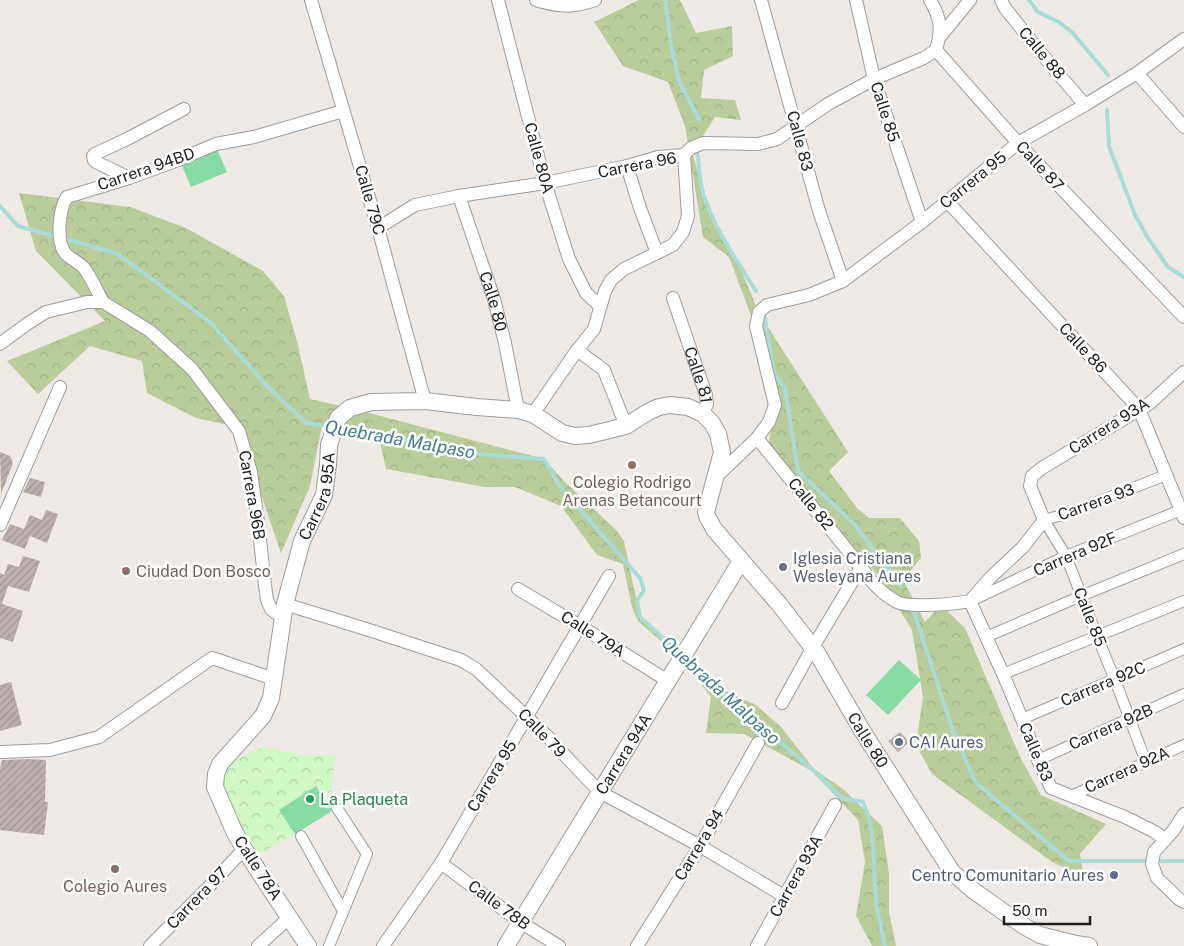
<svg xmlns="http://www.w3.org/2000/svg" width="1184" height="946" font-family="'Public Sans',sans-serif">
  <defs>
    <pattern id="forest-crowns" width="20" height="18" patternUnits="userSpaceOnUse" patternTransform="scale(1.25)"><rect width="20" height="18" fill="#b9cd9b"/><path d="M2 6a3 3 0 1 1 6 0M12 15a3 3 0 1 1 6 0" fill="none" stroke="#9fb085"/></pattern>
    <pattern id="park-crowns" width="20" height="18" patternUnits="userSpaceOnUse" patternTransform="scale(1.25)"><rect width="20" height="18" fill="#cff8c4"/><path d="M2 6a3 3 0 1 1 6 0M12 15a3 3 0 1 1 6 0" fill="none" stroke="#b1d4a8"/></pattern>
    <pattern id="building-hatch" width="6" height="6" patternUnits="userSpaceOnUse" patternTransform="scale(1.25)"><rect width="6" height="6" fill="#bcb0af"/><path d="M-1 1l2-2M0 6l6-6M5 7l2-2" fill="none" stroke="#a19796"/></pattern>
  </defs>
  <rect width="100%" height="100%" fill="#efe9e5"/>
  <g fill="url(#forest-crowns)">
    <path d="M639 0H680L696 33 732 26 733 56 704 70 701 98 735 100 741 120 715 117 692 153 713 218 734 253 759 313 848 452 829 471 857 508 869 518H900L919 541 921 558 903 580 925 622 941 605 965 628 1020 757 1041 795 1106 824 1080 854 1084 877 1052 862 932 774 916 745 923 697 912 630 880 578 768 449 775 404 755 326 729 257 703 237 685 126 668 82 623 66 594 22Z"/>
    <path d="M19 193 130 207 186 228 263 271 284 296 298 345 310 399 350 408 544 459 563 480 617 531 624 541 640 617 715 686 756 705 781 727 814 769 843 789 882 826 889 874V912L896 946H872L856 916 865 862 858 820 812 771 744 734 706 733 711 697 680 658 638 621 632 607 623 564 597 555 561 506 515 487H485L386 469 378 433 322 425 310 486 281 553 238 427 196 418 147 393 142 361 90 346 38 394 7 361 105 321 36 251Z"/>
  </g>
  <path fill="url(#park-crowns)" d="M263 747 304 755H336L331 794 317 788 279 810 295 834 257 855 230 808 221 779 230 762Z"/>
  <g fill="#86dca2">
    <path d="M217 149 227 172 191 187 181 164Z"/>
    <path d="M899 660 921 680 888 715 866 695Z"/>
    <path d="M316 786 332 811 295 834 279 810Z"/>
  </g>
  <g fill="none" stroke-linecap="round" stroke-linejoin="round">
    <g stroke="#a7dcd8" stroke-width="4">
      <path d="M665 0 672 50 679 81 699 120"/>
      <path d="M1029 0 1038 12 1059 22 1072 32 1108 75"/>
      <path d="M1107 110 1109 146 1135 215 1148 238 1168 267 1184 277"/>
      <path d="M697 151C699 163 699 177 702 189 712 226 736 259 756 291"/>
      <path d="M0 206 18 226 116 253 210 322 265 384 306 423 331 427"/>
      <path d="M764 314 774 373 785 389 798 471 855 525 901 586"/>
      <path d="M338 428 378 433 453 452 527 458 544 459 560 487 640 578 644 590 637 601 640 617 680 653"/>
      <path d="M913 609 953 731 976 783 1069 861H1184"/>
      <path d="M686 658 731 701 813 770 841 798 863 802 868 815 872 832 876 903 885 946"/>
    </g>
  </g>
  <g fill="url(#building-hatch)">
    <path d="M0 452 10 456 13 463 1 494Z"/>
    <path d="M30 478 45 482 41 497 23 492Z"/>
    <path d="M46 510 58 514 47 543 30 536 25 549 2 540 10 524 24 529 30 515 42 520Z"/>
    <path d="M23 556 40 561 29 592 8 586 2 604 23 611 13 642 0 638V573L4 575 8 564 19 567Z"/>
    <path d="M11 682 22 725 0 731V685Z"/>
    <path d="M900 732 909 742 898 752 888 741Z"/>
    <path d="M28 759 46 760 45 802H48L44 835 0 830V769L2 760Z"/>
  </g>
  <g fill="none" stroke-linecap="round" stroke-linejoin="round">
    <defs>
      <g id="pedestrian">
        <path d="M973 600 1066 556 1181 510"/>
        <path d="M986 637 1081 596 1184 554"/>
        <path d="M1003 674 1184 601"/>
        <path d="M1022 719 1184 649"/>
        <path d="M1038 760 1184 694"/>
        <path d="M1146 762 1115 680 1097 636 1066 556 1044 520 1069 513 1166 475"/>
        <path d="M1071 796 1184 745"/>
        <path d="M301 836 343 911"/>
        <path d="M329 946 367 854 337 808"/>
      </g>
      <g id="minor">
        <path d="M311 0 378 228 425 401"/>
        <path d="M498 0 545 183 569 259 586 293 600 306"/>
        <path d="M536 0C558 7 573 8 595 0"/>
        <path d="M761 0 819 211 843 281"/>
        <path d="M856 0 874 79 922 222"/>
        <path d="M930 0C941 18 942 30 936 50"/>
        <path d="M1001 0 1005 8 1040 52 1085 105"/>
        <path d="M939 38 970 0"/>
        <path d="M936 50 1018 143 1184 317"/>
        <path d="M1137 73 1184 127"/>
        <path d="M627 166 640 208 657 253"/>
        <path d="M129 178 96 162 94 160 93 156 95 154 127 139 184 109"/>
        <path id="s1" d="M459 196 494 299 505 343 518 410"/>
        <path d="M947 201 1139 409 1184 518"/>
        <path d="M378 228 415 205 459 196 545 183 627 166 658 157 684 155 691 148 703 143 758 144 777 139 828 104 874 79 924 58 936 50"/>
        <path id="s2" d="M673 298 706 395 707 404 703 414"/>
        <path d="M103 302C97 291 91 277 84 268 79 262 70 259 65 253 56 241 59 209 67 197L129 178 178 160 216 144 254 137 343 111"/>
        <path d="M0 344 27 324 46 312 87 302H103L150 331 192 369 239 431 251 472 258 522 265 585 267 600 271 609 276 613 283 614"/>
        <path d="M577 350 604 370 626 426"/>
        <path d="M533 414 575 353 594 329 605 291 611 280 624 269 673 245 683 232 688 216 684 155"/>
        <path d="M757 438 861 567C870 581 882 594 897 602 909 608 955 604 970 601"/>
        <path d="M716 477 757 438 769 422 775 405 756 326 759 312 767 305 809 295 843 281 922 222 1018 143 1085 105 1137 73 1184 39"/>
        <path d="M0 525 60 387"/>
        <path d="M518 589 580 626 668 681"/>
        <path d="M970 601 990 578 1023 547 1044 520 1030 486 1032 476 1042 468 1150 403 1184 372"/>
        <path d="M970 601 1003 674 1022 719 1038 760 1051 788 1125 817 1155 832 1165 840"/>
        <path d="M285 604 369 630 461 660 476 669 548 737 572 763 600 792 700 846 784 896"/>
        <path d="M782 703 813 647 861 567"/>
        <path d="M0 752 50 750 99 737 212 658 274 679"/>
        <path d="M1184 814 1173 831 1154 852 1152 864 1157 878 1180 900 1184 902"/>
        <path d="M441 863 520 922 559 946"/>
        <path d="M150 946 203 893 244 849"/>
        <path d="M258 946 289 918"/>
        <path d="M383 946 441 863 609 576"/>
        <path d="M637 946 700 846 758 743"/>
        <path d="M757 946 835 805"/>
      </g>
      <g id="tertiary">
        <path id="s3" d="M308 946 244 849 234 831 215 787 216 774 220 764 263 716 271 698 285 604 302 541 324 495 328 465 329 445 338 418 350 408 371 402 425 401 477 407 518 410 533 414 562 433 575 436 589 435 626 426 648 412 659 407 670 405 688 407 703 414 712 423 718 434 722 452 706 512 708 518 714 529 779 604 817 653 863 732 952 872 974 891 1022 925 1040 935 1076 944 1089 946"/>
        <path id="s4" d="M506 946 741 561"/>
      </g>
    </defs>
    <use href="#pedestrian" stroke="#9c9c9c" stroke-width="12"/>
    <use href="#minor" stroke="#9c9c9c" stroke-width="14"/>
    <use href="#tertiary" stroke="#9c9c9c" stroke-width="18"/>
    <use href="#pedestrian" stroke="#fff" stroke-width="10"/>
    <use href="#minor" stroke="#fff" stroke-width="12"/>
    <use href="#tertiary" stroke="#fff" stroke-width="16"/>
  </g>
  <g fill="#8d6e63" stroke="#fff" stroke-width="2">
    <circle cx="632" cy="465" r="5"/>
    <circle cx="126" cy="571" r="5"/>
    <circle cx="115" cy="869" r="5"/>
  </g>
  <circle fill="#6b7280" stroke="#fff" stroke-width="2" cx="783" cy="567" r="5"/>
  <g fill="#5c6f8a" stroke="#fff" stroke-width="2">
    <circle cx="899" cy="742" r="5"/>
    <circle cx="1114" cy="875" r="5"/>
  </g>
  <circle fill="#2e9e5b" stroke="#fff" stroke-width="2" cx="310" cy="799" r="5"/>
  <g text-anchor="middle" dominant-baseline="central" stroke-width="5" stroke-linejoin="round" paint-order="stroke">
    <g font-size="16" fill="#1f1f1f" stroke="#fff">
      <text transform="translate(1042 53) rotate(50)">Calle 88</text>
      <text transform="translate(885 112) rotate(72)">Calle 85</text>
      <text transform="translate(800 141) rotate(75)">Calle 83</text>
      <text transform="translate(539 158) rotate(75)">Calle 80A</text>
      <text transform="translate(637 165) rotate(-11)">Carrera 96</text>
      <text transform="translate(1040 166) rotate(47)">Calle 87</text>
      <text transform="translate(146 169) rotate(-19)">Carrera 94BD</text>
      <text transform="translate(973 180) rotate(-39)">Carrera 95</text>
      <text transform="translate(370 200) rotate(74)">Calle 79C</text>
      <text stroke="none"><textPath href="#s1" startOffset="111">Calle 80</textPath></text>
      <text transform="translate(1083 348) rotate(47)">Calle 86</text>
      <text stroke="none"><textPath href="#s2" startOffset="81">Calle 81</textPath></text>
      <text transform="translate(1109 426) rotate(-32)">Carrera 93A</text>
      <text transform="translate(252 495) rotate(80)">Carrera 96B</text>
      <text stroke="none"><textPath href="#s3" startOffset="501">Carrera 95A</textPath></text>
      <text transform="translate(1096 502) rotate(-20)">Carrera 93</text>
      <text transform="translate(811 504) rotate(51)">Calle 82</text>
      <text transform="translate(1075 554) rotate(-23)">Carrera 92F</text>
      <text transform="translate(1090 617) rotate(68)">Calle 85</text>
      <text transform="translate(593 634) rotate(32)">Calle 79A</text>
      <text transform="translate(1103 684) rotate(-23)">Carrera 92C</text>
      <text transform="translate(1111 727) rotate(-24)">Carrera 92B</text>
      <text transform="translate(542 733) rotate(46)">Calle 79</text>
      <text stroke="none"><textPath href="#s3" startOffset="1354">Calle 80</textPath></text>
      <text transform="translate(1036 752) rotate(67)">Calle 83</text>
      <text stroke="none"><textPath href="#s4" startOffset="225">Carrera 94A</textPath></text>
      <text transform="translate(1127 770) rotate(-24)">Carrera 92A</text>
      <text transform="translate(492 776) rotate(-59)">Carrera 95</text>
      <text transform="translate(699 845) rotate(-59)">Carrera 94</text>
      <text transform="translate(258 868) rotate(57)">Calle 78A</text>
      <text transform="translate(796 876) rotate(-61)">Carrera 93A</text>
      <text transform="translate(197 898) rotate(-46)">Carrera 97</text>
      <text transform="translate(499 905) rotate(36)">Calle 78B</text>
    </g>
    <g font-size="16" fill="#785e54" stroke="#fff">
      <text x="632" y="482">Colegio Rodrigo<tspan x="632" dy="18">Arenas Betancourt</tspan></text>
      <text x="136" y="571" text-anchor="start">Ciudad Don Bosco</text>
      <text x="115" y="886">Colegio Aures</text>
    </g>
    <g font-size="16" fill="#5b616d" stroke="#fff" text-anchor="start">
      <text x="793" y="558">Iglesia Cristiana<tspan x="793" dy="18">Wesleyana Aures</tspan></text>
    </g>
    <g font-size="16" fill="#4e5e75" stroke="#fff" text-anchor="start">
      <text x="909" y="742">CAI Aures</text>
      <text x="1104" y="875" text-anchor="end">Centro Comunitario Aures</text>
    </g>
    <g font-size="16" fill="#27864d" stroke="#fff" text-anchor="start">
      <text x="320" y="799">La Plaqueta</text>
    </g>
    <g font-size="18" font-style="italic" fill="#427d8d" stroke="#fff">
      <text transform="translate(400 439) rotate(10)">Quebrada Malpaso</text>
      <text transform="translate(721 690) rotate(42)">Quebrada Malpaso</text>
    </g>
  </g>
  <path d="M1004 916v8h86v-8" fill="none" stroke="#1f1f1f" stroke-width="2.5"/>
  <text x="1012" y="916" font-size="15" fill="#1f1f1f" stroke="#ffffff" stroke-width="4" paint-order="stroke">50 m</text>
</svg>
